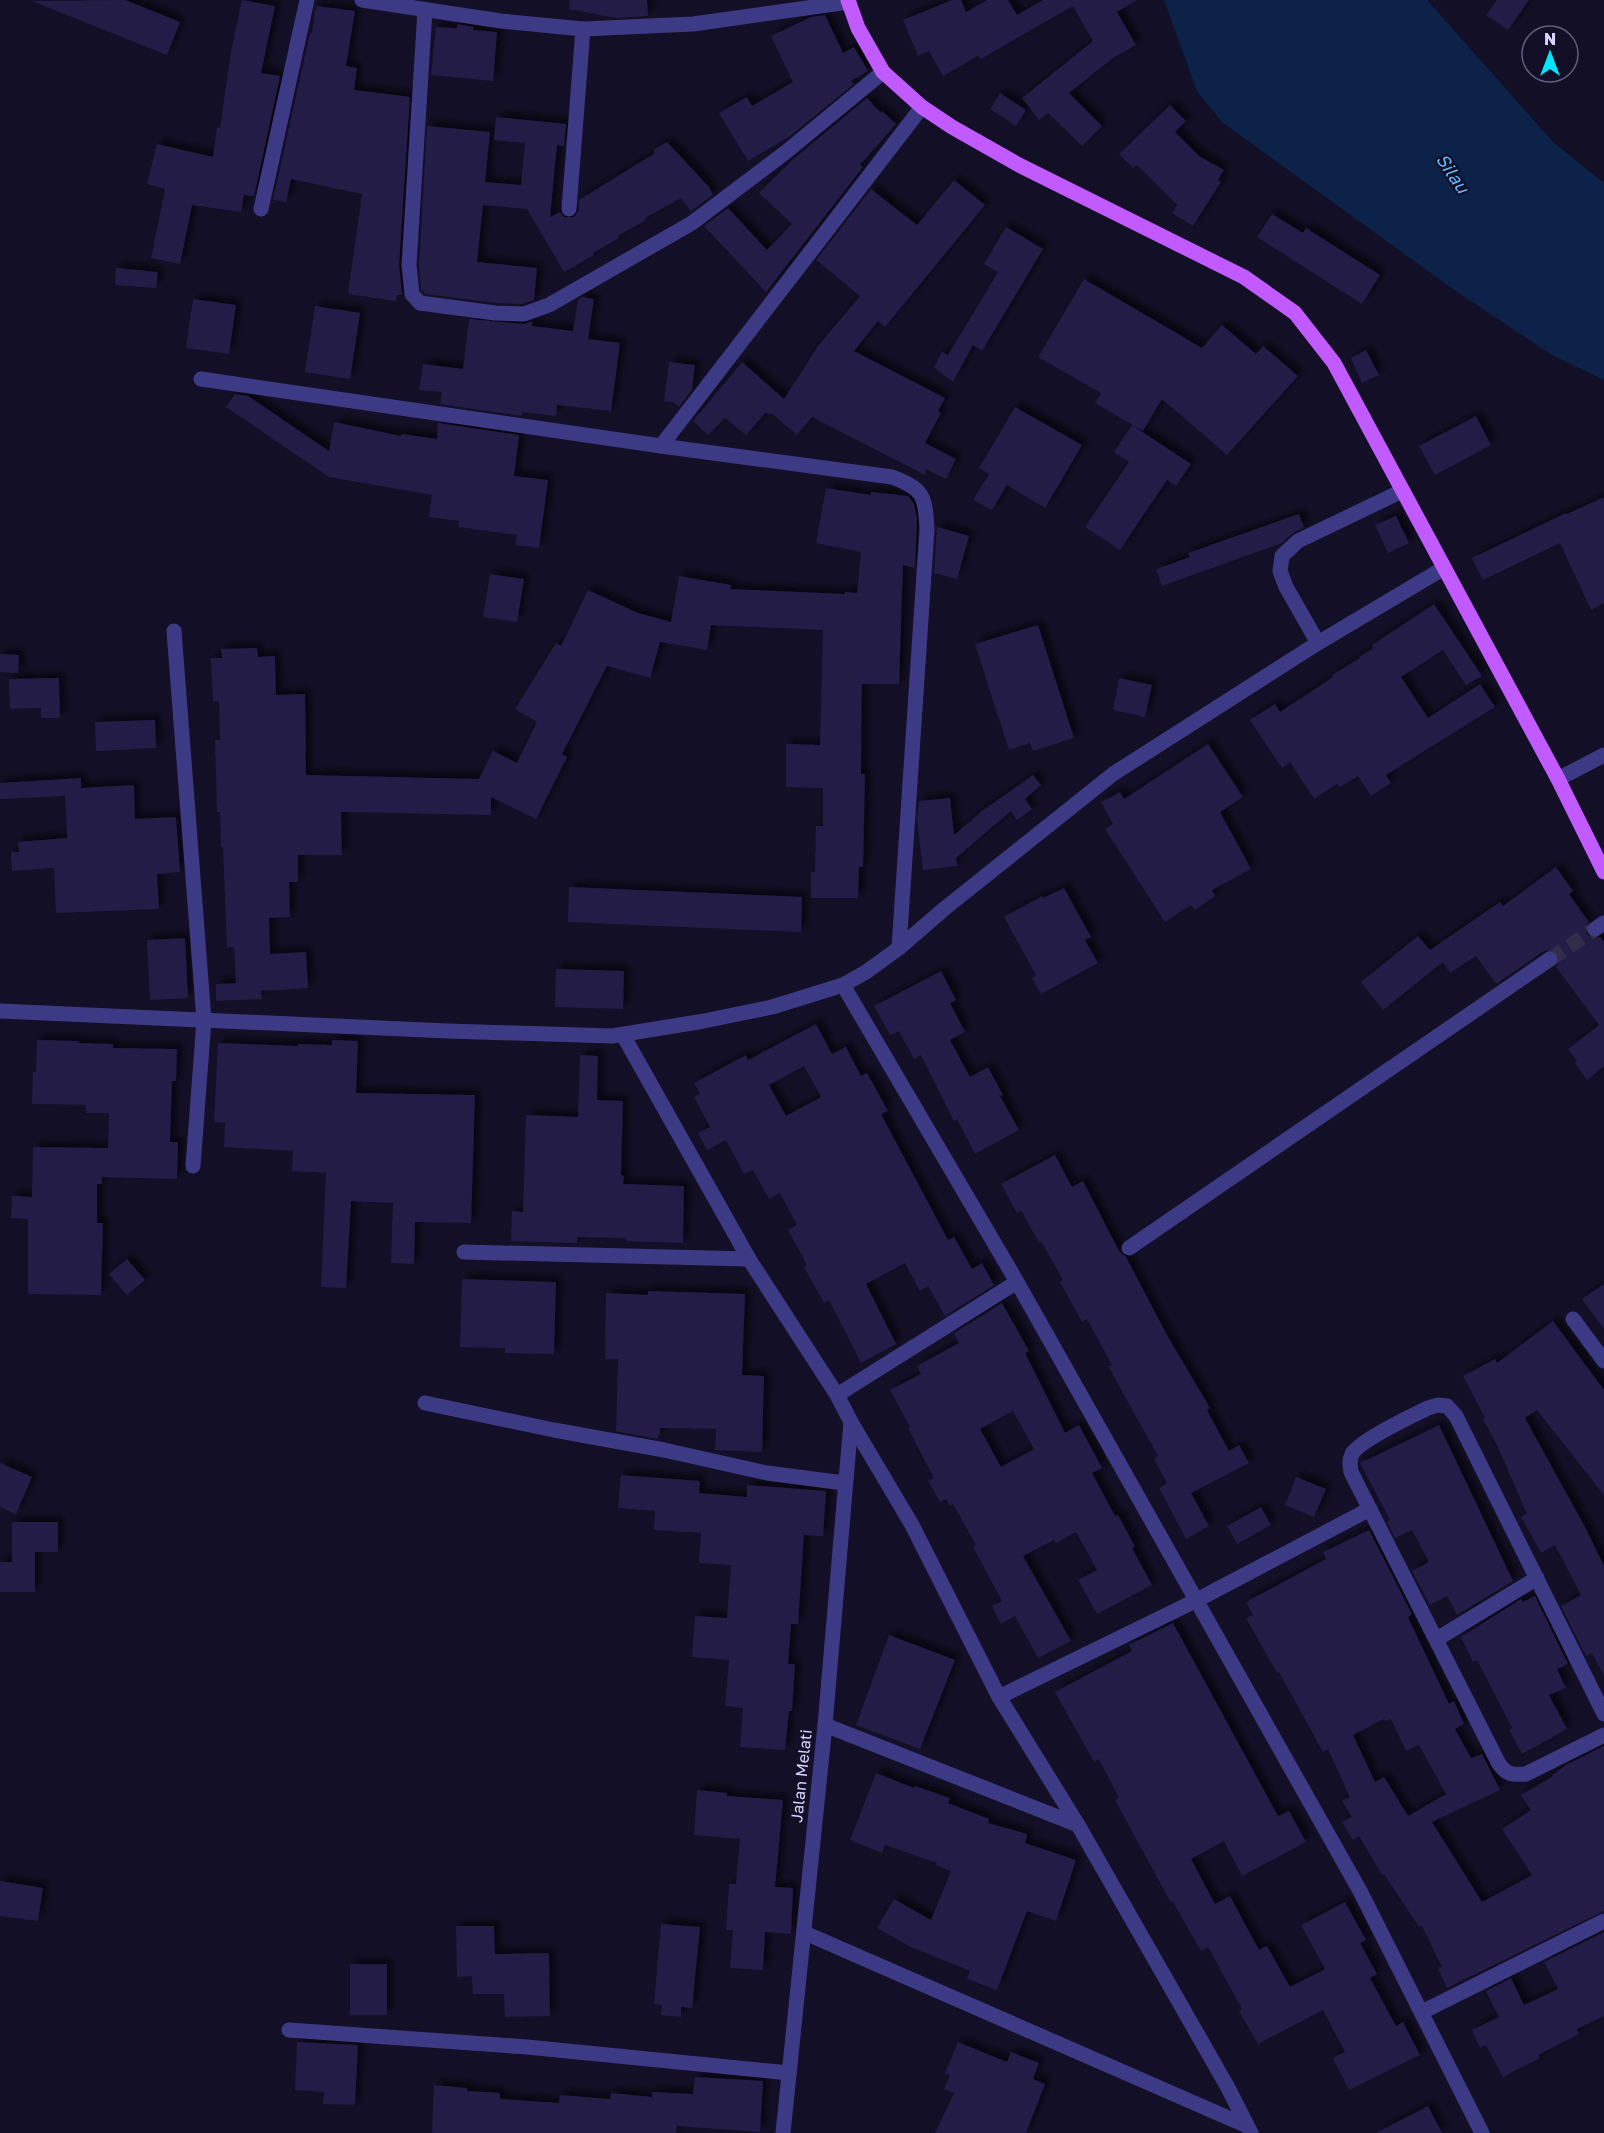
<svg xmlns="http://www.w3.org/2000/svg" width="1604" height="2133" font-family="'Golos Text',sans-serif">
  <defs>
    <filter id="shadow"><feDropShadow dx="5.5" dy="-5.5" stdDeviation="3" flood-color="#0009"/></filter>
  </defs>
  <rect width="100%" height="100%" fill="#130f26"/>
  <path fill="#0c2248" d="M1164 0H1427L1553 142 1604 183V380L1552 355 1450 287 1222 122 1197 91Z"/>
  <g fill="#241b47" fill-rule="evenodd" filter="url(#shadow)">
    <path d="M125 0 180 22 167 55 32 1Z"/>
    <path d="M242 0 275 6 261 73 280 76 254 196 244 195 241 212 192 205 180 264 151 258 165 189 147 184 157 144 213 157 217 127 220 128 231 51Z"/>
    <path d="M570 0H647L648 16 616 18 569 9Z"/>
    <path d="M952 0H961L966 12 987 0H1008L1017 15 1043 0H1137L1117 12 1136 45 1113 58 1069 93 1102 126 1082 146 1048 113 1039 120 1022 98 1093 41 1073 6 981 59 978 56 943 76 929 51 918 56 903 20Z"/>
    <path d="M1497 0H1529L1508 30 1486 15Z"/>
    <path d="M316 6 355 11 346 66 357 68 354 90 410 97 399 264 402 295H397L396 301 348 294 362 194 291 179 286 202 273 200 310 33H312Z"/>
    <path d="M825 15 843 53 854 47 868 71 851 81 854 84 789 137 748 161 719 113 747 97 752 106 793 82 771 36 811 17Z"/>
    <path d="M457 24 474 27 473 30 497 32 493 81 431 75 436 27 457 28Z"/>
    <path d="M1000 93 1026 110 1016 126 990 109Z"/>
    <path d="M867 98 881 113 882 111 896 124 860 165 863 167 766 292 704 226 728 208 767 250 792 224 759 193 791 161Z"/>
    <path d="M1170 105 1186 121 1175 132 1199 156 1224 170 1218 180 1221 182 1193 226 1172 213 1177 205 1137 165 1133 168 1119 154Z"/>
    <path d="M496 117 566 124 564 146 557 145 550 217 560 212 564 217H574L579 210V200L655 153 653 150 667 142 709 187 713 195 691 211 681 198 645 218 646 220 618 236 619 238 593 253 594 255 564 272 527 209 483 205 477 262 537 268 534 300 522 304 496 303 425 294 421 290 419 265 427 126 490 132 485 182 521 185 525 143 494 140Z"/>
    <path d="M954 180 985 205 885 327 878 321 854 351 945 398 938 411 941 413 925 443 956 459 946 479 926 469 925 475 812 417 797 435 771 413 769 415 766 412 746 435 725 418 708 435 693 421 742 362 784 399 818 346 860 296 816 260 871 189 917 225Z"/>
    <path d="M1272 214 1303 233 1306 228 1380 275 1362 304 1257 237Z"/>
    <path d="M1006 227 1043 249 982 351 973 345 953 382 934 367 942 352 948 355 998 272 984 264Z"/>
    <path d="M116 268 158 272 156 288 115 285Z"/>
    <path d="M1084 279 1202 348 1222 325 1256 354 1263 346 1298 376 1227 455 1162 399 1143 431 1095 403 1101 393 1038 357Z"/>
    <path d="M582 297 594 299 588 339 620 343 611 411 557 405 556 416 522 412V416L440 404 442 392 419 390 423 364 463 369 469 319 524 324 532 321V326L573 331 578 300Z"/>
    <path d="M193 299 236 305 229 354 186 348Z"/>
    <path d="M315 306 360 313 350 379 305 372Z"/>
    <path d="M1366 350 1379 375 1362 383 1351 358Z"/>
    <path d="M669 362 695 365 692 390 679 407 673 402 664 401Z"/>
    <path d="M235 394 248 396 329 451 334 422 401 436 402 434 437 439 438 423 519 435 514 476 548 480 539 548 515 545 517 535 458 527 459 521 429 517 432 495 329 477 226 407Z"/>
    <path d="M1015 407 1082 445 1045 508 1007 485 992 510 973 500 989 474 979 468Z"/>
    <path d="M1476 416 1491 445 1435 475 1419 446Z"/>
    <path d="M1132 425 1191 464 1176 486 1167 480 1120 550 1085 527 1129 462 1114 452Z"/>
    <path d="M826 488 870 495 871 492 908 496 914 504 917 519 915 568 903 565 899 684H862L861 774H865L863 867H859L858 898H811V872H815L816 826H823V788L786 787V744L820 745 823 630 711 625 707 650 660 642 650 678 607 666 562 754 567 757 536 819 491 797V815L341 812 342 855H298V882H289L290 917 269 918 270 954 306 952 308 988 261 991 262 999 216 1001V984L236 983 234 947H227L223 847H221L220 812H217L215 740H220L219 701H213L211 658H222L221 649 257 648 258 657 275 656 276 695 305 694 306 775 479 779 493 751 517 763 537 722 515 709 556 643 561 646 588 590 638 613 671 622 679 576 731 585 730 589 845 594V592L857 593 861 552 816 543Z"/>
    <path d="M1604 497V603L1591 610 1560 543 1483 580 1472 558 1566 513 1567 514Z"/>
    <path d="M1299 514 1304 527 1292 534 1282 543 1162 586 1156 569 1190 557 1188 553Z"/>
    <path d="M1396 516 1409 543 1388 553 1375 525Z"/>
    <path d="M937 527 969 536 957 579 934 573Z"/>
    <path d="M490 574 524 579 517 622 483 617Z"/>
    <path d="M1434 604 1482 676 1466 685 1443 650 1401 677 1428 718 1480 684 1495 707 1386 775 1391 783 1371 796 1358 776 1340 787 1337 784 1314 799 1290 762 1282 768 1250 720 1275 704 1280 712 1333 677 1332 675 1360 658 1359 657 1373 648 1372 645Z"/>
    <path d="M1038 625 1074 738 1033 751 1030 743 1009 750 975 644Z"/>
    <path d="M0 654 19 655 18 673 0 672Z"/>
    <path d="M59 678 60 718H41V708L10 709 9 679Z"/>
    <path d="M1119 678 1152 685 1145 717 1113 710Z"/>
    <path d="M155 720 156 748 96 751 95 722Z"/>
    <path d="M1208 744 1243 797 1220 812 1251 869 1212 890 1215 896 1195 910 1191 905 1165 922 1105 829 1113 824 1101 802 1120 792 1124 799Z"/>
    <path d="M1033 775 1041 785 1025 799 1032 809 1017 820 1011 811 956 858 957 866 923 870 917 818 919 801 950 798 954 835 982 811Z"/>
    <path d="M81 778V788L134 785 135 819 176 817 180 872 157 874 159 909 56 913 54 868 12 871 11 852H19L18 842 67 838 65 796 0 799V783Z"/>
    <path d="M1556 867 1573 891 1569 894 1589 922 1585 929 1587 934 1591 938 1600 937 1604 942V1066L1587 1080 1575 1063 1577 1061 1568 1049 1599 1025 1556 967 1560 958 1554 950 1544 951 1496 984 1476 956 1450 973 1443 962 1383 1010 1361 982 1418 936 1430 950 1500 902 1503 906Z"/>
    <path d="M569 887 802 897 801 932 568 922Z"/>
    <path d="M1064 888 1091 937 1085 940 1098 963 1041 994 1032 978 1036 975 1004 917 1042 896 1043 898Z"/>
    <path d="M185 938 188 998 150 1000 147 940Z"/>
    <path d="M556 969 624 971 623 1009 555 1007Z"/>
    <path d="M941 971 956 1000 950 1003 965 1032 950 1040 970 1077 988 1067 1003 1095 1000 1096 1019 1130 975 1154 957 1119 954 1121 921 1055 914 1059 899 1031 890 1035 874 1006Z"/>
    <path d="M816 1024 832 1054 846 1047 861 1076 867 1073 888 1111 881 1114 948 1240 954 1237 972 1269 982 1263 994 1285 945 1316 928 1286 920 1291 905 1263 866 1284 896 1344 861 1363 829 1300 824 1303 804 1267 807 1265 788 1230 797 1225 780 1193 769 1199 753 1170 744 1174 726 1140 707 1150 698 1133 710 1127 694 1097 700 1094 694 1083 746 1055 748 1060ZM804 1066 821 1097 786 1116 769 1085Z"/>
    <path d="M37 1040 79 1041V1043L113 1044V1048L177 1049 176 1081H172L170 1142H178L177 1179 102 1177V1184H97V1223H103L101 1295 28 1294V1219L11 1218 12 1196 32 1197 33 1147 108 1148 109 1113H86V1105L32 1104 33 1072H36Z"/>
    <path d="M332 1040 358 1041 356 1093 475 1095 471 1223 415 1222 414 1264 391 1263 393 1203 351 1201 346 1288 321 1287 326 1173 292 1171 293 1151 224 1147 225 1123 214 1122 218 1043 298 1046V1044L332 1045Z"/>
    <path d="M580 1055 598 1056 597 1100 623 1101 621 1175 624 1176 623 1184 684 1186 683 1243 626 1241V1238L577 1237V1243L511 1241 512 1211 523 1212 526 1115 578 1117Z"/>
    <path d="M1055 1155 1072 1187 1083 1181 1119 1251 1126 1257 1167 1335 1210 1408 1207 1410 1229 1451 1239 1445 1249 1463 1191 1493 1209 1526 1186 1539 1159 1488 1167 1483 1154 1459 1158 1456 1108 1366 1112 1365 1087 1319 1082 1322 1060 1282 1063 1280 1041 1241 1039 1243 1021 1210 1017 1213 1001 1184Z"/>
    <path d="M127 1259 145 1280 127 1295 109 1274Z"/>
    <path d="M462 1279 556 1282 554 1354 505 1353V1348L460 1347Z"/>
    <path d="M1604 1284V1329L1582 1299Z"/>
    <path d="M648 1291 745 1294 742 1375 764 1376 762 1452 715 1450 716 1429 660 1428V1435H658V1439L616 1431 618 1359H605L606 1293 648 1295Z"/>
    <path d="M1002 1303 1029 1351 1025 1353 1065 1433 1079 1425 1102 1468 1092 1473 1115 1516 1118 1515 1135 1547 1132 1548 1152 1585 1097 1614 1078 1580 1097 1570 1076 1532 1056 1543 1054 1540 1023 1556 1071 1641 1038 1658 1015 1616 1001 1624 992 1606 1002 1601 973 1547 976 1545 953 1504 950 1506 946 1499 940 1502 928 1481 934 1478 908 1428 910 1427 890 1390 921 1374 917 1366 959 1343 954 1333ZM1013 1411 1034 1449 1001 1467 980 1429Z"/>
    <path d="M1553 1321 1604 1390V1495L1537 1410 1525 1418 1586 1529 1604 1566V1676L1592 1653 1586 1656 1561 1606 1581 1595 1555 1545 1541 1553 1521 1517 1527 1514 1498 1447 1483 1419 1485 1418 1463 1376 1495 1359 1497 1363Z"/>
    <path d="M1439 1425 1513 1581 1457 1615 1447 1596 1430 1605 1412 1571 1429 1562 1412 1530 1395 1538 1387 1522 1390 1520 1360 1463Z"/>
    <path d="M0 1463 32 1477 16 1514 0 1507Z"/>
    <path d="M621 1475 700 1481 699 1493 747 1497V1485L826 1491 823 1536 804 1535 798 1624H791L788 1664H795L792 1711H789L785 1750 740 1747 743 1708 725 1706 729 1660 692 1657 695 1616 727 1618 731 1565 699 1563 701 1533 654 1530 655 1511 618 1508Z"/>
    <path d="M1296 1477 1326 1489 1314 1517 1285 1505Z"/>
    <path d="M1261 1507 1271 1525 1237 1544 1227 1526Z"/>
    <path d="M12 1522H58V1552H35V1592H0V1562H12Z"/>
    <path d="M1369 1530 1412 1614 1408 1617 1449 1704 1454 1701 1464 1724 1455 1729 1471 1758 1482 1754 1500 1790 1432 1822 1482 1902 1532 1875 1502 1829 1531 1810 1521 1795 1553 1776 1552 1775 1566 1765 1604 1746V1911L1447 1988 1438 1969 1442 1967 1422 1926 1419 1927 1384 1874 1382 1875 1359 1836 1353 1840 1342 1822 1352 1817 1342 1801 1350 1797 1328 1749 1323 1752 1279 1672 1277 1673 1246 1618 1253 1615 1246 1602 1326 1559 1323 1552ZM1384 1719 1385 1721 1391 1719 1406 1751 1419 1745 1446 1794 1408 1816 1384 1777 1375 1782 1353 1735Z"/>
    <path d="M1535 1596 1568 1664 1557 1669 1566 1688 1549 1695 1567 1729 1522 1754 1509 1730 1512 1728 1477 1660 1473 1662 1461 1637 1521 1599 1523 1602Z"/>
    <path d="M1173 1623 1278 1816 1289 1811 1306 1842 1242 1876 1224 1841 1191 1859 1215 1904 1230 1896 1259 1950 1267 1946 1290 1987 1325 1969 1301 1925 1345 1902 1366 1940 1360 1943 1377 1974 1370 1978 1396 2026 1403 2022 1420 2055 1349 2090 1333 2058 1345 2052 1323 2010 1258 2044 1239 2011 1242 2009 1208 1947 1201 1951 1173 1902 1171 1903 1115 1800 1119 1798 1099 1759 1094 1762 1055 1692 1132 1651 1129 1645Z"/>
    <path d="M889 1635 955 1660 920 1749 856 1725Z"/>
    <path d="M876 1773 914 1788 915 1786 950 1798 948 1803 989 1819 988 1823 1027 1834 1025 1843 1076 1860 1056 1921 1027 1911 997 1990 967 1979 970 1971 911 1947 877 1928 894 1899 931 1920 951 1871 936 1865 937 1863 885 1845 882 1853 850 1840Z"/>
    <path d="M697 1790 727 1793V1796L783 1800 775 1887 793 1888 791 1934 765 1932 763 1970 730 1968 733 1930H726L729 1884H736L740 1839 694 1835Z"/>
    <path d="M0 1881 43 1888 38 1921 0 1916Z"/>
    <path d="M661 1924 700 1927 692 2008 681 2007V2017L661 2015 662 2005 654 2004Z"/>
    <path d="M456 1926H494L495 1954 549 1953 550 2016 505 2017 504 1994H473L472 1976 457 1977Z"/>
    <path d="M1604 1932V2016L1577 2029 1579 2034 1538 2055 1540 2058 1503 2077 1486 2045 1480 2048 1472 2030 1499 2017 1486 1991 1511 1978 1524 2005 1558 1989 1544 1962Z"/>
    <rect x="350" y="1964" width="37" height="51"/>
    <path d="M297 2042 358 2045 355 2105 323 2104 324 2092 295 2090Z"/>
    <path d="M958 2042 1007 2062 1011 2052 1039 2063 1033 2079 1045 2084 1026 2133H935L954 2093 944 2089 950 2075 945 2073Z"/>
    <path d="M695 2077 763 2081 760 2132 677 2126 676 2133H432L434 2085 467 2088V2091L500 2093V2099L559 2103 560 2095 610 2099 611 2093 652 2097V2092L693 2094Z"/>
    <path d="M1428 2106 1442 2133H1376Z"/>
  </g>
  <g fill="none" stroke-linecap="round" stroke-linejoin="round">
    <path stroke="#312d47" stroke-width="15" stroke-dasharray="15 8" stroke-linecap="butt" d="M1550 959 1595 929"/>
    <g stroke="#3d3a85" stroke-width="15">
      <path d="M362 0 501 21 583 29 693 24 849 2"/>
      <path d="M425 10 409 265 412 294 420 303 495 313 524 314 549 305 692 223 786 152 883 72"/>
      <path d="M261 209 307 0"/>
      <path d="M569 209 583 29"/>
      <path d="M201 379 661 446 892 477C924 489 925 496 927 529L899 948"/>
      <path d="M661 446 922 107"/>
      <path d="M174 631 204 1020 193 1166"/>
      <path d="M1318 643 1286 587 1280 571 1282 556 1298 541 1402 491"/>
      <path d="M1558 779 1604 755"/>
      <path d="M1595 929 1604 923"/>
      <path d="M843 985 1017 1282 1360 1891 1482 2133"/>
      <path d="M0 1011 448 1031 612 1036 704 1021 772 1007 843 985 866 972 899 948 944 909 1113 774 1318 643 1444 568"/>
      <path d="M623 1035 749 1259 837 1395 851 1422 912 1525 999 1697 1078 1825 1227 2086 1251 2133"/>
      <path d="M1129 1248 1550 959"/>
      <path d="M464 1252 749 1259"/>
      <path d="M1573 1319 1604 1361"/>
      <path d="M837 1395 1017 1282"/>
      <path d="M425 1403 554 1430 664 1450 767 1473 844 1483"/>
      <path d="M1437 1639 1537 1578"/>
      <path d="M999 1697 1197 1600 1370 1509"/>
      <path d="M1604 1714 1456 1416 1447 1406 1438 1405 1428 1408C1412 1416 1360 1440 1352 1454 1349 1460 1350 1466 1351 1472L1499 1764C1507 1775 1513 1775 1526 1774L1604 1735"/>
      <path d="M825 1725 1078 1825"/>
      <path d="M805 1933 1247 2126"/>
      <path d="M1422 2012 1604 1921"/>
      <path d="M289 2030 527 2047 789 2073"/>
      <path d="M783 2133 825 1725 851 1422"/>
    </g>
    <path stroke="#c25bff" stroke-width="15" d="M848 0 858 28 883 72 922 107 952 127 1019 165 1244 277 1295 313 1334 363 1558 779 1604 872"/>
  </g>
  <g text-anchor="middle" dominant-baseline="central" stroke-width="4.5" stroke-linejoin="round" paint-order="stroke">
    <g font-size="16" fill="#d9d4ff" stroke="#130f26">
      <text transform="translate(801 1776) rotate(-84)">Jalan Melati</text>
    </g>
    <g font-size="18" font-style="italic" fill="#62b6ff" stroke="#130f26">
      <text transform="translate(1453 173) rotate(56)">Silau</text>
    </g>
  </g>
  <g transform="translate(1550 54)"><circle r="28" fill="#130f26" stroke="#625e7d" stroke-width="1.5"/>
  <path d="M0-4.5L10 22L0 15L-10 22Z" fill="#00e5ff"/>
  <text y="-9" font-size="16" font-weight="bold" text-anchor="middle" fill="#d9d4ff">N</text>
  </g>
</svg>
